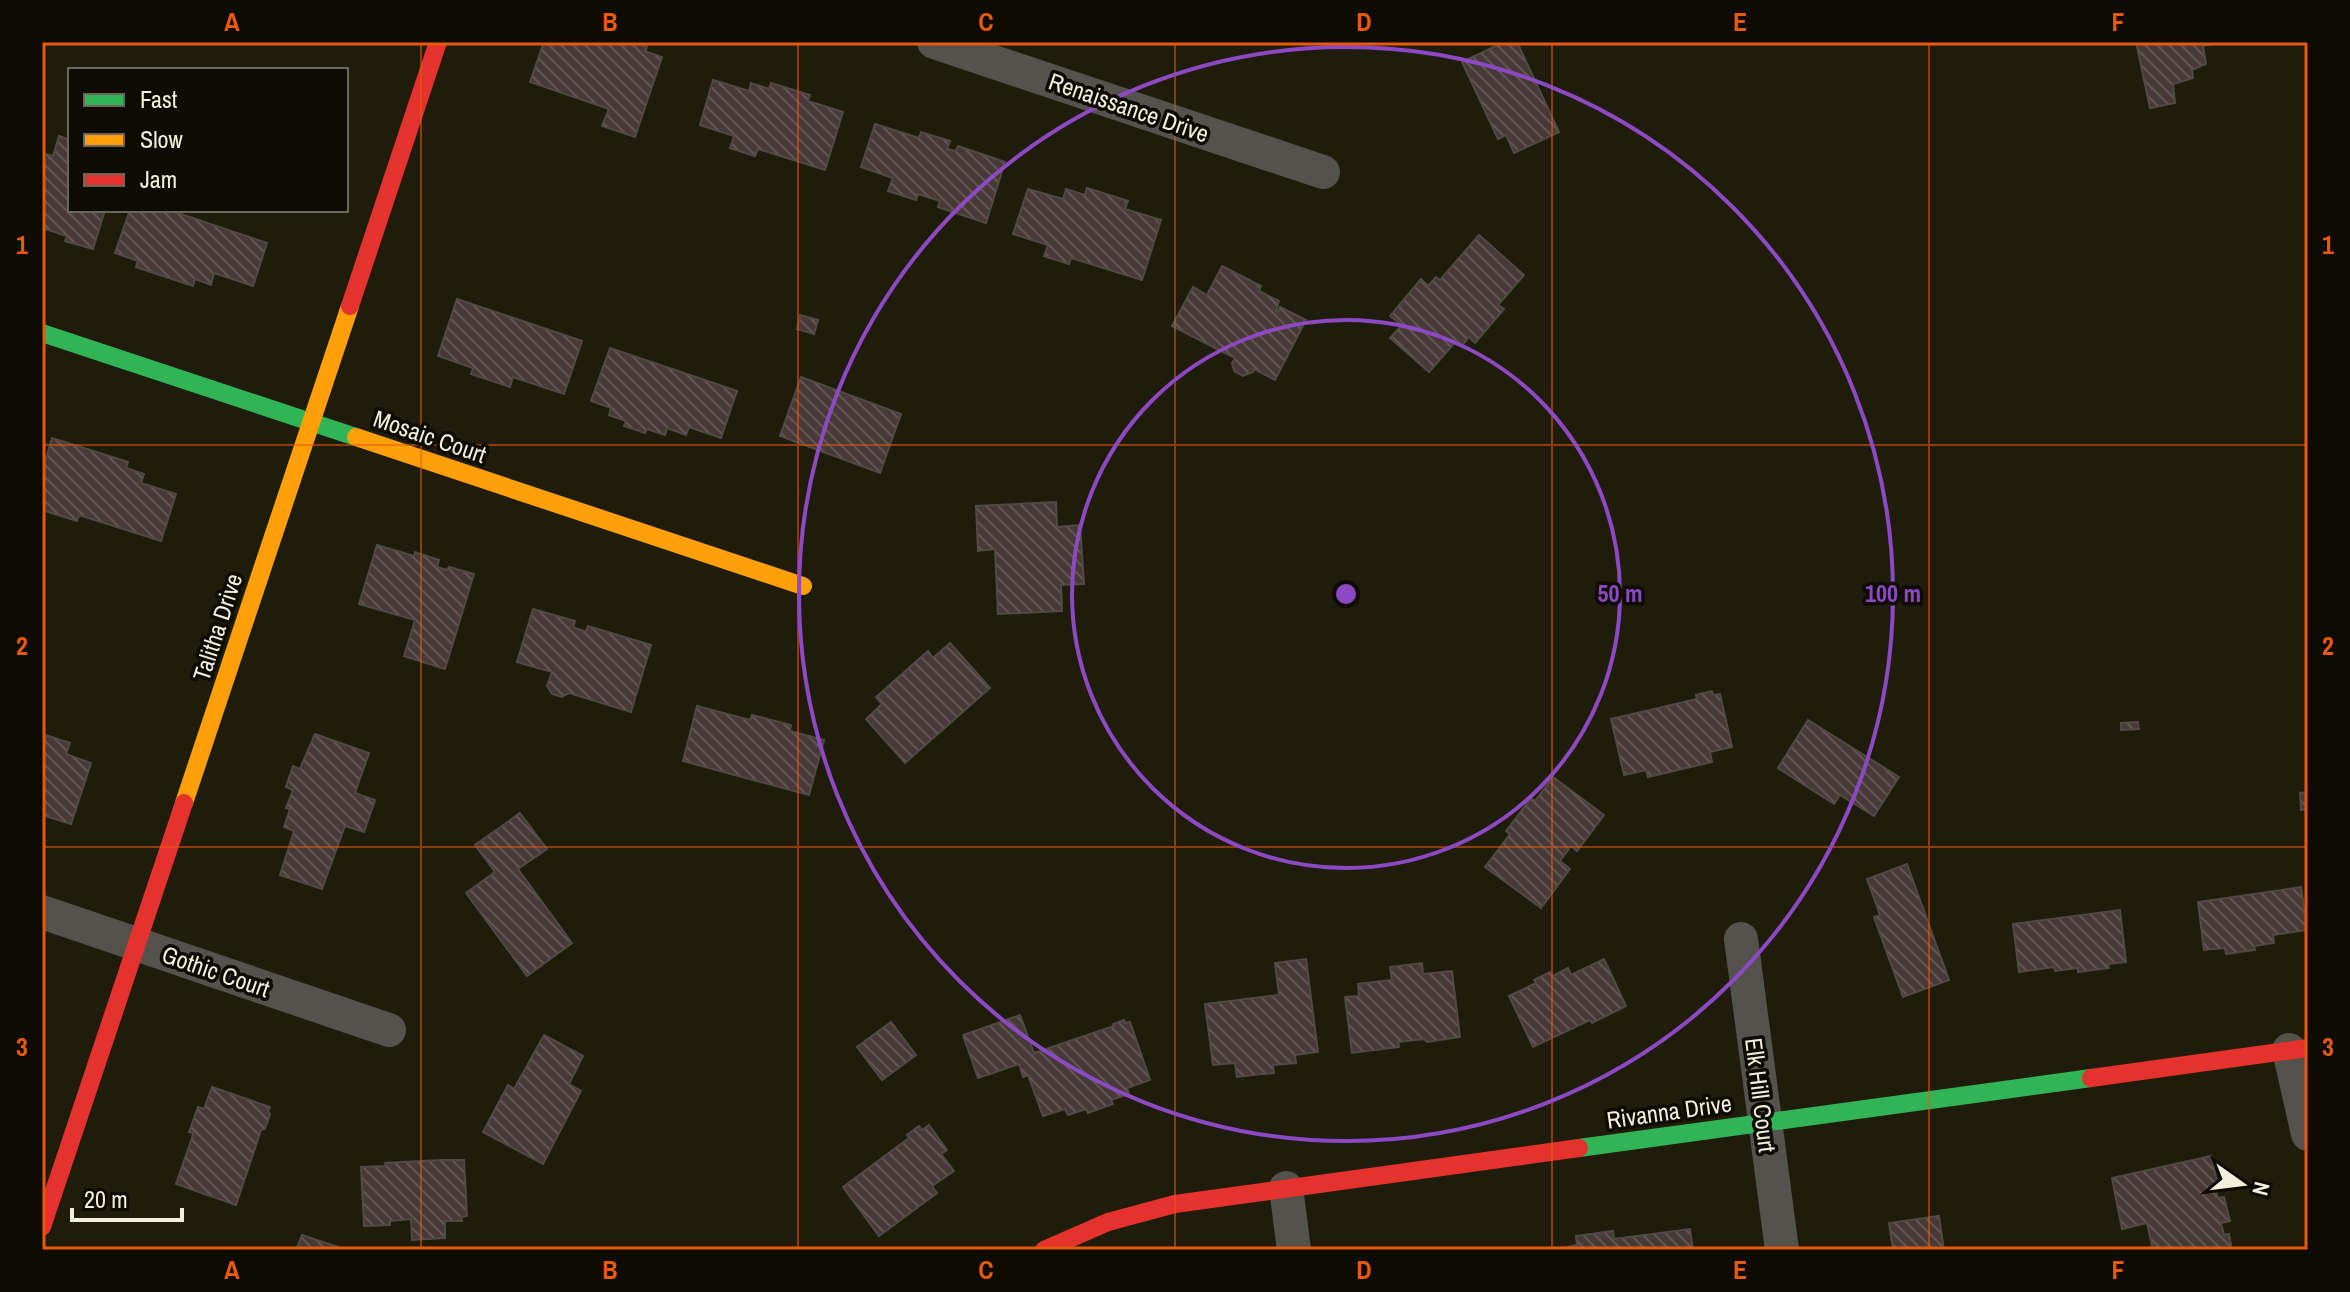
<svg xmlns="http://www.w3.org/2000/svg" width="2350" height="1292" font-family="'Archivo Narrow',sans-serif">
  <defs>
    <pattern id="building-back-hatch" width="6" height="6" patternUnits="userSpaceOnUse" patternTransform="scale(2)"><rect width="6" height="6" fill="#463936"/><path d="M-1 5l2 2M0 0l6 6M5-1l2 2" fill="none" stroke="#615653"/></pattern>
  </defs>
  <rect width="100%" height="100%" fill="#201c0b"/>
  <g fill="url(#building-back-hatch)" stroke="#514944" stroke-width="2">
    <path d="M544 42H633L647 47 645 51 662 57 635 137 602 126 609 109 530 82Z"/>
    <path d="M1504 42H1517L1559 132 1514 153 1506 135 1498 139 1462 62Z"/>
    <path d="M2136 42H2211L2212 44 2203 46 2206 64 2192 70 2193 78 2173 84 2175 103 2150 108Z"/>
    <path d="M713 80 749 91 751 83 769 89 771 83 810 95 808 101 843 112 825 170 758 149 755 156 730 148 734 136 700 125Z"/>
    <path d="M875 124 919 138 921 132 950 141 947 149 956 151 958 146 1005 162 986 223 938 207 940 201 918 194 916 200 888 191 893 178 861 167Z"/>
    <path d="M59 136 70 140V210H105L93 249 65 241 67 236 42 228V153L53 156Z"/>
    <path d="M1087 188 1128 201 1125 209 1161 220 1142 280 1071 258 1069 264 1044 256 1048 245 1013 234 1028 189 1063 199 1066 189 1085 195Z"/>
    <path d="M130 210H169L267 243 253 286 214 273 211 285 195 279 193 286 136 267 138 261 115 253Z"/>
    <path d="M1479 235 1524 275 1498 305 1504 309 1475 343 1469 337 1462 345 1457 340 1429 372 1390 338 1402 325 1390 316 1421 279 1428 286 1436 277 1440 280Z"/>
    <path d="M1222 266 1261 286 1259 291 1279 301 1276 311 1278 312 1280 307 1306 320 1275 380 1254 369 1253 372 1243 376 1234 371 1232 363 1235 358 1172 326 1193 287 1207 295Z"/>
    <path d="M457 299 582 341 564 394 513 377 510 387 471 374 473 368 438 356Z"/>
    <path d="M800 315 818 320 814 334 797 329Z"/>
    <path d="M610 348 737 391 721 438 689 427 686 435 667 428 665 435 647 429 645 433 624 426 626 421 609 415 611 408 591 401Z"/>
    <path d="M801 377 901 414 880 473 780 436Z"/>
    <path d="M52 438 128 462 126 468 144 474 141 483 176 494 161 541 79 515 77 521 42 510V472Z"/>
    <path d="M1056 502 1057 527 1080 525 1084 584 1061 585 1062 611 998 614 995 549 978 551 976 506Z"/>
    <path d="M377 545 414 556 415 552 439 560 437 567 447 570 449 567 474 574 445 669 404 656 415 620 359 604Z"/>
    <path d="M533 609 575 621 573 627 586 632 588 626 651 645 631 712 569 693 562 697 552 694 547 686 552 672 517 662Z"/>
    <path d="M950 643 990 688 905 763 866 719 882 704 876 697 928 651 933 658Z"/>
    <path d="M1712 691 1713 695 1720 694 1732 747 1710 752 1712 762 1648 777 1646 770 1624 775 1611 719 1697 699 1696 695Z"/>
    <path d="M697 706 750 720 752 715 791 725 790 731 824 740 809 795 683 761Z"/>
    <path d="M1808 720 1899 777 1874 816 1840 795 1834 804 1778 768Z"/>
    <path d="M2138 722 2139 729 2121 730V723Z"/>
    <path d="M42 734 70 743 66 754 91 763 71 824 42 815Z"/>
    <path d="M315 734 369 753 355 793 375 800 364 832 345 826 322 889 280 875 294 831 284 827 290 809 286 808 293 790 286 787 293 766 300 769Z"/>
    <path d="M1553 777 1604 815 1577 851 1571 846 1560 861 1570 869 1541 908 1485 867 1510 834 1506 831 1531 798 1535 801Z"/>
    <path d="M2308 792V809L2301 810 2300 793Z"/>
    <path d="M520 813 547 849 518 869 572 943 527 976 466 893 495 872 475 845Z"/>
    <path d="M1907 864 1949 980 1903 997 1874 917 1880 915 1867 879Z"/>
    <path d="M2301 887 2307 930 2273 935 2274 943 2254 946 2255 950 2226 954 2225 948 2204 950 2198 902Z"/>
    <path d="M2120 910 2126 962 2108 964 2109 968 2078 972V968L2055 971 2054 967 2019 972 2013 924Z"/>
    <path d="M1306 959 1318 1052 1295 1055 1296 1063 1273 1065 1274 1073 1262 1074 1237 1077 1235 1063 1213 1065 1205 1004 1279 995 1275 963Z"/>
    <path d="M1604 959 1626 1006 1592 1023 1590 1020 1533 1047 1509 996 1536 983 1534 980 1550 972 1553 976 1568 968 1571 975Z"/>
    <path d="M1422 963 1423 974 1452 971 1460 1037 1427 1042 1424 1039 1398 1042 1399 1047 1352 1053 1345 997 1359 996 1358 984 1392 980 1390 967Z"/>
    <path d="M1020 1015 1034 1053 1114 1026 1113 1024 1124 1020 1125 1023 1130 1022 1150 1080 1127 1088 1129 1094 1111 1100 1113 1104 1096 1110 1088 1113 1086 1109 1068 1115 1065 1109 1043 1116 1028 1075 1023 1077 1019 1064 978 1078 963 1035Z"/>
    <path d="M891 1022 916 1055 882 1080 857 1047Z"/>
    <path d="M544 1035 583 1056 569 1084 581 1091 543 1164 483 1132 508 1085 514 1089Z"/>
    <path d="M212 1087 270 1107 268 1111 270 1114 265 1129 261 1130 236 1205 176 1184 192 1138 193 1133 189 1132 198 1107 204 1109Z"/>
    <path d="M929 1125 947 1150 941 1154 954 1171 932 1186 937 1193 879 1236 843 1187 909 1138 907 1135 919 1126 922 1130Z"/>
    <path d="M2211 1156 2218 1186H2214L2218 1198 2224 1197 2230 1221 2221 1223 2224 1235 2229 1234 2232 1250H2153L2147 1223 2122 1229 2112 1178Z"/>
    <path d="M441 1160H464L467 1216 461 1217 462 1221H445V1238L412 1240 411 1219 390 1221V1225L364 1226 361 1167 386 1166 385 1163Z"/>
    <path d="M1939 1216 1944 1250H1893L1889 1223Z"/>
    <path d="M1690 1229 1693 1250H1550L1577 1245 1576 1236 1613 1231 1614 1239Z"/>
    <path d="M302 1235 341 1248 340 1250H296Z"/>
  </g>
  <g fill="none" stroke-linecap="round" stroke-linejoin="round">
    <g stroke="#54524c" stroke-width="34">
      <path d="M934 42 1323 172"/>
      <path d="M42 912 389 1030"/>
      <path d="M1741 939 1782 1250"/>
      <path d="M2289 1050 2308 1134"/>
      <path d="M1286 1188 1294 1250"/>
    </g>
    <g stroke="#30b455" stroke-width="18">
      <path d="M42 333 356 437"/>
      <path d="M1579 1148 2091 1078"/>
    </g>
    <g stroke="#ff9f0a" stroke-width="18">
      <path d="M356 437 803 586"/>
      <path d="M184 803 350 306"/>
    </g>
    <g stroke="#e5322d" stroke-width="18">
      <path d="M350 306 438 42"/>
      <path d="M2091 1078 2308 1048"/>
      <path d="M42 1227 184 803"/>
      <path d="M1044 1250 1108 1222 1175 1204 1579 1148"/>
    </g>
  </g>
  <path fill="none" stroke="#e8590c" stroke-width="2" stroke-opacity="0.55" d="M421 42V1250M798 42V1250M1175 42V1250M1552 42V1250M1929 42V1250M42 445H2308M42 847H2308"/>
  <g fill="none" stroke="#8d49c4" stroke-width="4">
    <circle cx="1346" cy="594" r="274"/>
    <circle cx="1346" cy="594" r="547"/>
  </g>
  <g text-anchor="middle" dominant-baseline="central" stroke-width="7" stroke-linejoin="round" paint-order="stroke">
    <g font-size="24" fill="#f2efdd" stroke="#0e0b02">
      <text transform="translate(1129 107) rotate(19)">Renaissance Drive</text>
      <text transform="translate(430 436) rotate(19)">Mosaic Court</text>
      <text transform="translate(217 627) rotate(-72)">Talitha Drive</text>
      <text transform="translate(216 971) rotate(19)">Gothic Court</text>
      <text transform="translate(1761 1095) rotate(83)">Elk Hill Court</text>
      <text transform="translate(1669 1111) rotate(-8)">Rivanna Drive</text>
    </g>
  </g>
  <circle cx="1346" cy="594" r="12" fill="#8d49c4" stroke="#0e0b02" stroke-width="4"/>
  <g font-size="24" text-anchor="middle" font-weight="bold" fill="#8d49c4" stroke="#0e0b02" stroke-width="7" stroke-linejoin="round" paint-order="stroke">
    <text x="1620" y="602">50 m</text>
    <text x="1893" y="602">100 m</text>
  </g>
  <rect width="2350" height="1292" fill="none" stroke="#0e0b02" stroke-width="88"/>
  <rect x="68" y="68" width="280" height="144" fill="#0e0b02" stroke="#69665a" stroke-width="2"/>
  <rect x="84" y="94" width="40" height="12" fill="#30b455" stroke="#69665a" stroke-width="2"/>
  <text x="140" y="108" font-size="24" fill="#f2efdd">Fast</text>
  <rect x="84" y="134" width="40" height="12" fill="#ff9f0a" stroke="#69665a" stroke-width="2"/>
  <text x="140" y="148" font-size="24" fill="#f2efdd">Slow</text>
  <rect x="84" y="174" width="40" height="12" fill="#e5322d" stroke="#69665a" stroke-width="2"/>
  <text x="140" y="188" font-size="24" fill="#f2efdd">Jam</text>
  <g transform="translate(2242 1184) rotate(104)" stroke="#0e0b02" stroke-width="6" paint-order="stroke">
  <path d="M0-6L14 30L0 20L-14 30Z" fill="#f2efdd"/>
  <text y="-12" font-size="22" font-weight="bold" text-anchor="middle" fill="#f2efdd">N</text>
  </g>
  <path d="M72 1208v12h110v-12" fill="none" stroke="#f2efdd" stroke-width="4"/>
  <text x="84" y="1208" font-size="24" fill="#f2efdd" stroke="#0e0b02" stroke-width="6" paint-order="stroke">20 m</text>
  <rect x="44" y="44" width="2262" height="1204" fill="none" stroke="#e8590c" stroke-width="3"/>
  <g font-size="26" text-anchor="middle" font-weight="bold" fill="#e8590c">
    <text x="232" y="31">A</text>
    <text x="610" y="31">B</text>
    <text x="986" y="31">C</text>
    <text x="1364" y="31">D</text>
    <text x="1740" y="31">E</text>
    <text x="2118" y="31">F</text>
    <text x="22" y="254">1</text>
    <text x="2328" y="254">1</text>
    <text x="22" y="655">2</text>
    <text x="2328" y="655">2</text>
    <text x="22" y="1056">3</text>
    <text x="2328" y="1056">3</text>
    <text x="232" y="1279">A</text>
    <text x="610" y="1279">B</text>
    <text x="986" y="1279">C</text>
    <text x="1364" y="1279">D</text>
    <text x="1740" y="1279">E</text>
    <text x="2118" y="1279">F</text>
  </g>
</svg>
